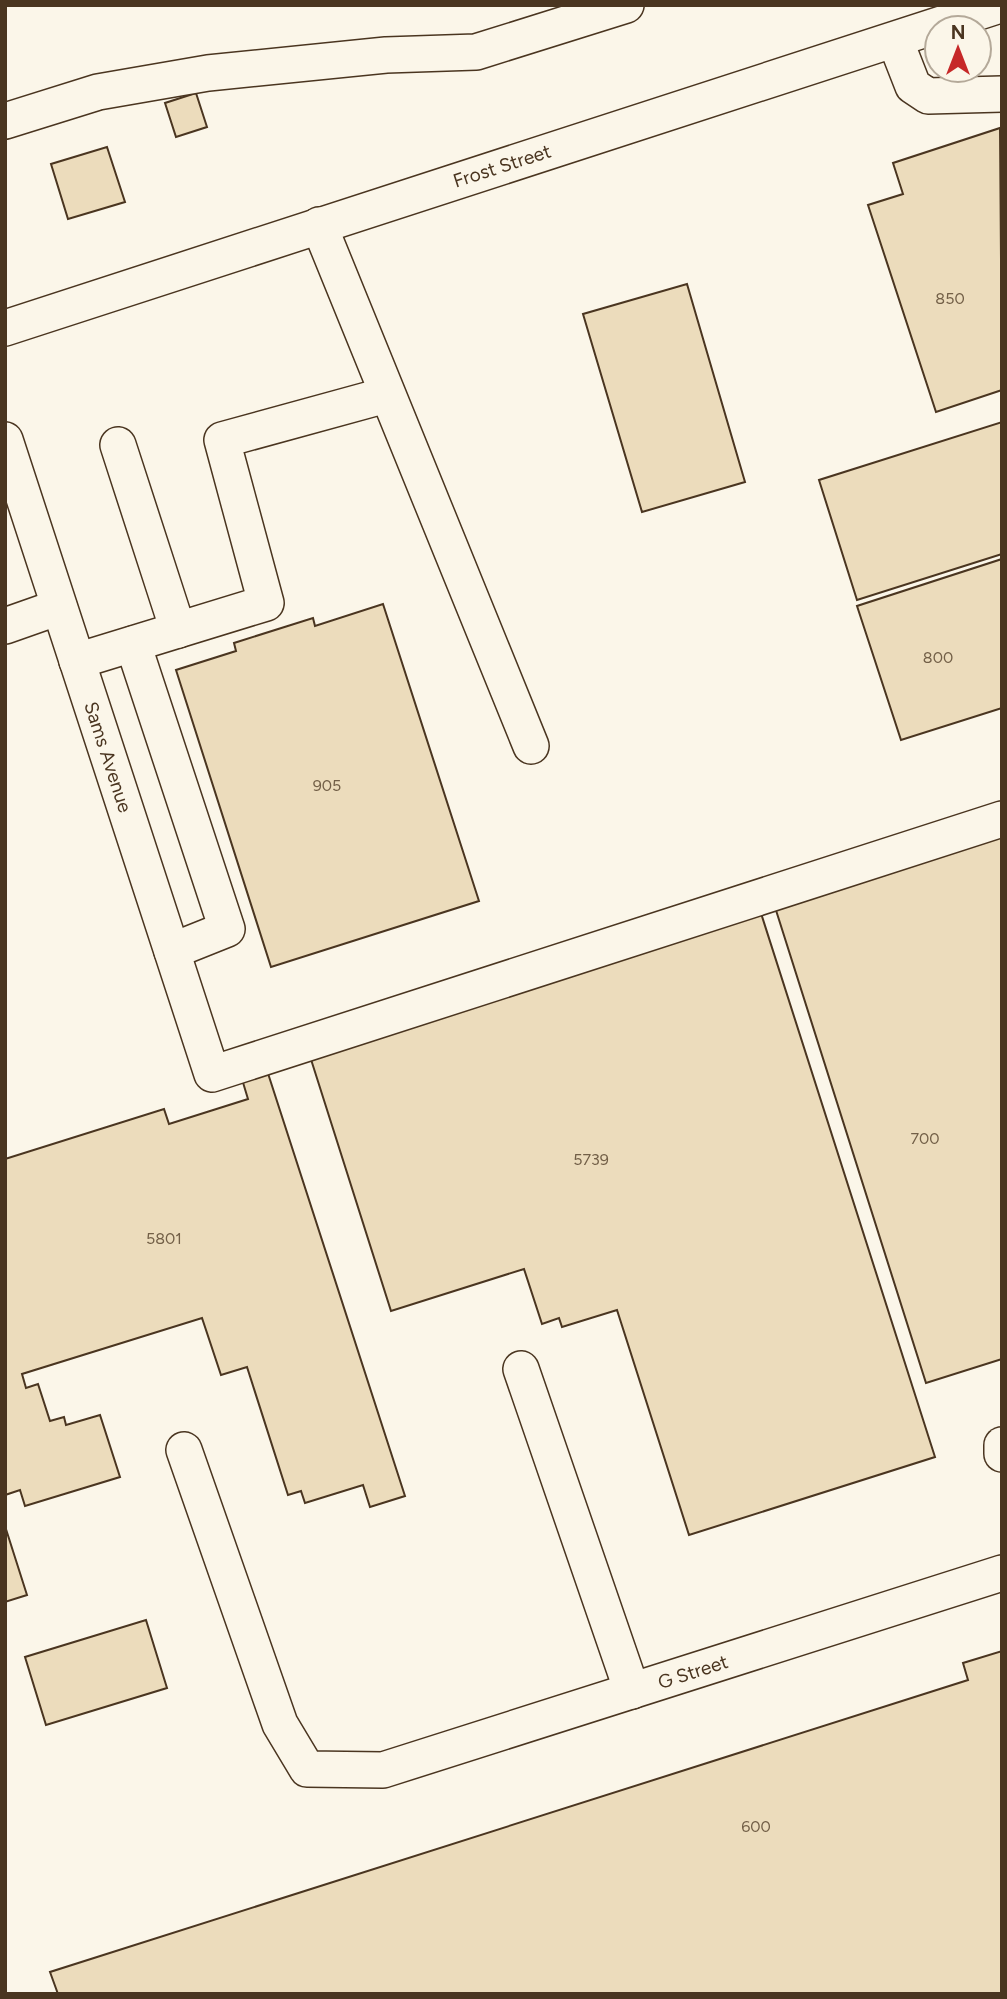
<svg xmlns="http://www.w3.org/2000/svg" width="1007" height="1999" font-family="Figtree,sans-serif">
  <rect width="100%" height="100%" fill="#fbf6e9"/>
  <g fill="#ecdcbc" stroke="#4a3520" stroke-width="2">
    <path d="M196 93 207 127 176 137 165 103Z"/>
    <path d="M1000 128 1002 390 936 412 868 205 903 194 893 163Z"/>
    <path d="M107 147 125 202 68 219 51 164Z"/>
    <path d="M687 284 745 482 642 512 583 314Z"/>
    <path d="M1002 422V554L857 600 819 480Z"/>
    <path d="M1002 559V708L901 740 857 606Z"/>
    <path d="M383 604 479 901 271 967 176 670 236 651 234 643 313 618 315 626Z"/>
    <path d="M1002 832V1359L926 1383 774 904Z"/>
    <path d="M759 907 935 1457 689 1535 617 1310 562 1327 559 1318 542 1324 524 1269 391 1311 308 1050Z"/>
    <path d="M263 1058 405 1496 370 1507 363 1485 305 1503 301 1491 288 1495 247 1367 221 1375 202 1318 22 1374 26 1388 38 1384 50 1421 64 1417 66 1425 100 1415 120 1477 25 1506 20 1490 5 1495V1159L164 1109 169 1124 248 1099 238 1066Z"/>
    <path d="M5 1526 27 1595 5 1602Z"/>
    <path d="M146 1620 167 1688 46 1725 25 1657Z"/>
    <path d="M1002 1651V1994H58L50 1972 968 1680 963 1663Z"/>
  </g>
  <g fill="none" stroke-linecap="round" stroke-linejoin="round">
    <defs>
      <g id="minor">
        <path d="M895 40 913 86 928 96 1002 94"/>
        <path d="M5 121 98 92 208 73 386 55 476 52 626 5"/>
        <path d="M319 225 531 746"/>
        <path d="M5 328 1000 5"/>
        <path d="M5 440 212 1074 1002 819"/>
        <path d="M118 445 178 630"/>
        <path d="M5 626 59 607"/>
        <path d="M133 644 227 929 172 951"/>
        <path d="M77 661 266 603 222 440 386 395"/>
        <path d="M521 1369 632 1691"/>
        <path d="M1002 1445V1454"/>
        <path d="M184 1450 280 1724 307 1769 383 1770 1002 1573"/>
      </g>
    </defs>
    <use href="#minor" stroke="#4a3520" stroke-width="38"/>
    <use href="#minor" stroke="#fbf6e9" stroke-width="35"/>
  </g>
  <g text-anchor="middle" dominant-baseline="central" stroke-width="5" stroke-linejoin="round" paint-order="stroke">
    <g font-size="16" fill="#725f47">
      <text x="950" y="298">850</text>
      <text x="938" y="657">800</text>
      <text x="327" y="785">905</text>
      <text x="925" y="1138">700</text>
      <text x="591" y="1159">5739</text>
      <text x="164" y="1238">5801</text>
      <text x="756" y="1826">600</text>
    </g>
    <g font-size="19" fill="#4a3520" stroke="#fbf6e9">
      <text transform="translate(502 166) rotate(-18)">Frost Street</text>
      <text transform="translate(108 757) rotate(72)">Sams Avenue</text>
      <text transform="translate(693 1672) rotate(-18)">G Street</text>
    </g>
  </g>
  <rect width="1007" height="1999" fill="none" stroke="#4a3520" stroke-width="14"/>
  <g transform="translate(958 49)"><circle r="33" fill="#fbf6e9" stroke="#b4a999" stroke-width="2"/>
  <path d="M0-5L12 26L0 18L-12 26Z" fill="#c62828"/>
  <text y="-10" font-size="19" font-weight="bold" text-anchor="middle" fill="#4a3520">N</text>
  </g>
</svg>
